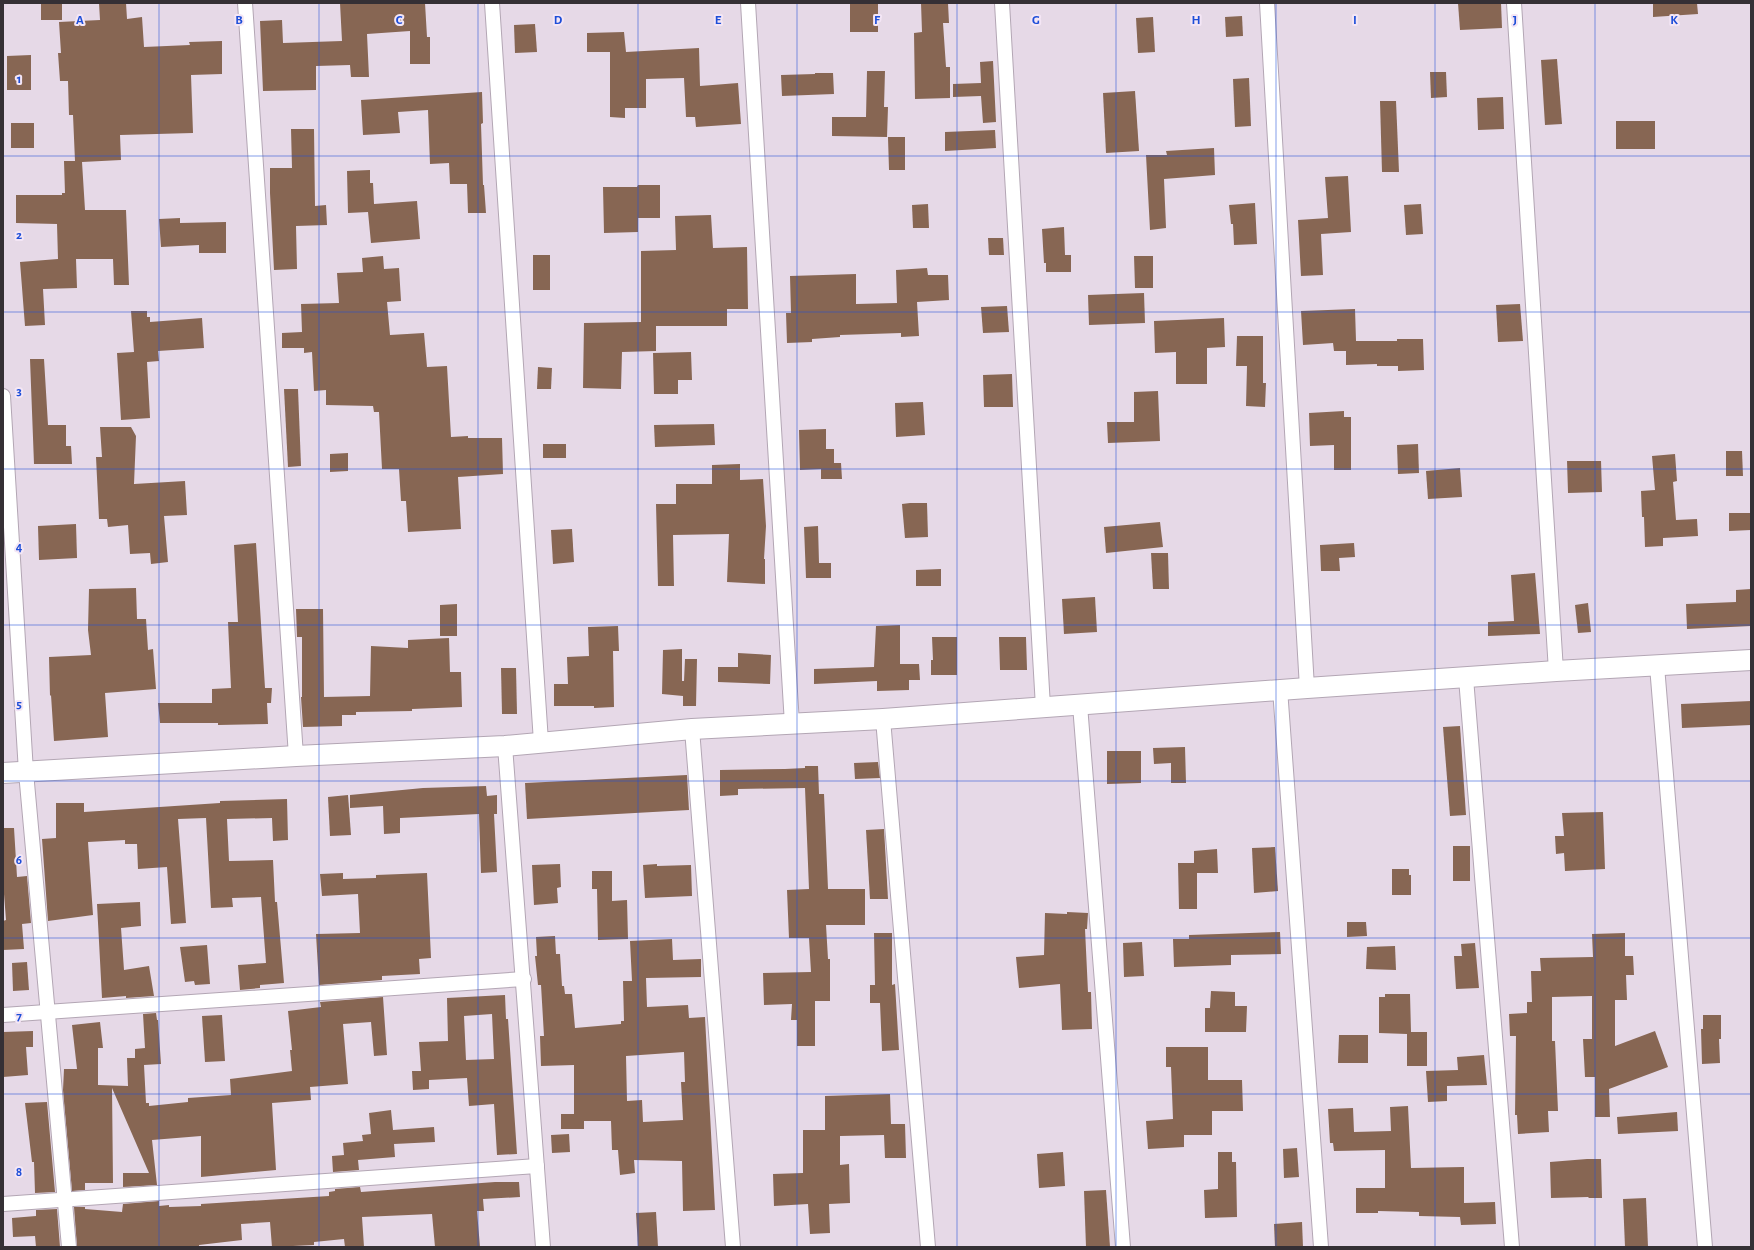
<svg xmlns="http://www.w3.org/2000/svg" width="1754" height="1250" font-family="'Alegreya Sans',sans-serif">
  <rect width="100%" height="100%" fill="#e6d9e7"/>
  <g fill="#876653" fill-rule="evenodd">
    <rect x="41" y="3" width="21" height="17"/>
    <path d="M99 3H126L127 19 142 17 144 47 190 45 189 42 222 41V74L191 75 193 133 120 135 121 160 82 162 85 210H126L129 285H114L113 259H76L77 288 43 289 45 325 25 326 20 262 58 259 57 224 16 223V195H62V193H65L64 161H75L73 115H69L68 81H60L58 53H61L59 22 100 20Z"/>
    <path d="M340 3H425L427 37H430V64H410V31L367 34 369 77H351L350 65 316 66V90L263 91 260 21 282 20 283 43 342 41Z"/>
    <rect x="850" y="3" width="28" height="29"/>
    <path d="M921 3H948L949 23H943L946 67H950V98L915 99 914 33 922 32Z"/>
    <path d="M1458 3H1501L1502 28 1460 30Z"/>
    <path d="M1653 3H1697L1698 14 1653 17Z"/>
    <path d="M1242 16 1243 36 1226 37 1225 17Z"/>
    <path d="M1153 17 1155 52 1138 53 1136 18Z"/>
    <path d="M535 24 537 52 515 53 514 25Z"/>
    <path d="M624 32 626 52 699 48 700 86 738 83 741 124 696 127 695 117H686L684 78 646 79V108H625V118L610 117V52H587V33Z"/>
    <path d="M31 55V90H7V56Z"/>
    <path d="M1557 59 1562 124 1545 125 1541 60Z"/>
    <path d="M993 61 996 122 983 123 981 96 953 97V84L981 83 980 62Z"/>
    <path d="M867 71H885L884 107H888L887 137 832 136V117H866Z"/>
    <path d="M1430 72H1446L1447 97 1431 98Z"/>
    <path d="M815 73H833L834 94 782 96 781 75 815 74Z"/>
    <path d="M1249 78 1251 126 1235 127 1233 79Z"/>
    <path d="M1135 91 1139 151 1106 153 1103 93Z"/>
    <path d="M482 92 483 123 481 124 483 185H484L486 213H468L467 184H450L449 163 430 164 428 110 398 112 400 133 363 135 361 100Z"/>
    <path d="M1503 97 1504 129 1478 130 1477 98Z"/>
    <path d="M1380 101H1396L1399 172H1382Z"/>
    <rect x="1616" y="121" width="39" height="28"/>
    <rect x="11" y="123" width="23" height="25"/>
    <path d="M291 129H314L315 206 326 205 327 225 296 226 297 269 274 270 270 193V168H292Z"/>
    <path d="M995 130 996 148 945 151V132Z"/>
    <path d="M888 137H905V170H889Z"/>
    <path d="M1214 148 1215 175 1164 179 1166 228 1150 230 1146 155H1167L1166 151Z"/>
    <path d="M370 170V183H373L374 204 417 201 420 239 371 243 368 212 348 213 347 171Z"/>
    <path d="M1348 176 1351 232 1321 234 1323 275 1301 276 1298 220 1328 218 1325 177Z"/>
    <path d="M638 185H660V218H638V232L604 233 603 187H637Z"/>
    <path d="M1255 203 1257 244 1234 245 1233 224H1231L1229 205Z"/>
    <path d="M928 204 929 228H913L912 205Z"/>
    <path d="M1421 204 1423 234 1406 235 1404 205Z"/>
    <path d="M711 215 713 248 747 247 748 309H727V326H656V351L622 352 621 389 583 388 584 323 641 322V251L676 250 675 216Z"/>
    <path d="M180 218V223L226 222V253H199V245L161 247 159 219Z"/>
    <path d="M1064 227 1065 255H1071V272H1046V263H1044L1042 229Z"/>
    <path d="M988 238H1003L1004 255H989Z"/>
    <rect x="533" y="255" width="17" height="35"/>
    <path d="M383 256 384 269 399 268 401 301 387 302 390 335 424 333 427 367 447 366 451 437 468 436V438H502L503 474 458 477 461 529 408 532 406 501H401L399 469H382L379 412H374L373 406 326 405V390L314 391 312 352 304 353V348H282V333L302 332 301 304 339 303 337 273 363 272 362 258Z"/>
    <path d="M1134 256H1153V288H1135Z"/>
    <path d="M927 268 928 275H948L949 300 917 302 919 336 901 337V333L840 335V337L812 339V342L787 343 786 313H791L790 276 856 274V304L897 303 896 270Z"/>
    <path d="M1144 293 1145 323 1089 325 1088 295Z"/>
    <path d="M1520 304 1523 341 1498 342 1496 305Z"/>
    <path d="M1007 306 1009 332 983 333 981 307Z"/>
    <path d="M1355 309 1356 341H1397V339H1423L1424 370 1398 371V366H1377V364L1346 365V351H1334L1333 343 1303 345 1301 311Z"/>
    <path d="M131 311H147V317H150V322L202 318 204 348 158 351 159 361 147 362 150 418 121 420 117 353 134 352Z"/>
    <path d="M1224 318 1225 347 1207 348V384H1176V352L1155 353 1154 321Z"/>
    <path d="M1237 336H1263V383H1266L1265 407 1246 406 1247 366H1236Z"/>
    <path d="M691 352 692 380H678V394H654L653 353Z"/>
    <path d="M30 359H44L48 425H66V446H71L72 464H34Z"/>
    <path d="M538 367 552 368 551 389H537Z"/>
    <path d="M1012 374 1013 407H984L983 375Z"/>
    <path d="M284 389H298L301 466 288 467Z"/>
    <path d="M1158 391 1160 441 1108 443 1107 422H1134V392Z"/>
    <path d="M923 402 925 435 896 437 895 403Z"/>
    <path d="M1344 411V417H1351V470H1334V445L1310 446 1309 413Z"/>
    <path d="M714 424 715 445 655 447 654 425Z"/>
    <path d="M100 427H131L136 436 134 484 185 481 187 515 164 516 168 562 151 564 150 553 130 554 128 525 108 527 107 519H99L96 457H102Z"/>
    <path d="M826 429V449H834V463H841L842 479H821V469L800 470 799 430Z"/>
    <rect x="543" y="444" width="23" height="14"/>
    <path d="M1418 444 1419 473 1398 474 1397 445Z"/>
    <path d="M1726 451H1742L1743 476H1726Z"/>
    <path d="M348 453V471L330 472V454Z"/>
    <path d="M1675 454 1677 481 1673 482 1676 520 1697 519 1698 536 1663 538V546L1645 547 1644 517H1642L1641 491 1655 490 1652 456Z"/>
    <path d="M1567 461H1601L1602 492 1568 493Z"/>
    <path d="M740 464V480L763 479 766 526 764 559H765V584L727 582 729 534 673 535 674 586H658L656 504H676V484H712V465Z"/>
    <path d="M1460 468 1462 497 1428 499 1426 471Z"/>
    <path d="M910 503H927L928 537 905 538 902 504Z"/>
    <path d="M1729 513H1751V530L1729 531Z"/>
    <path d="M1160 522 1163 547 1106 553 1104 527Z"/>
    <path d="M76 524 77 558 39 560 38 526Z"/>
    <path d="M818 526 819 563H831V578H806L804 527Z"/>
    <path d="M572 529 574 562 553 564 551 530Z"/>
    <path d="M256 543 265 688H272L271 703H267L268 724 218 725V723H160L158 703H212V689L231 688 228 622H238L234 545Z"/>
    <path d="M1354 543 1355 557 1339 558 1340 571H1321L1320 545Z"/>
    <path d="M1151 553H1168L1169 589H1153Z"/>
    <path d="M941 569V586H916V570Z"/>
    <path d="M1535 573 1540 634 1488 636V622L1514 621 1511 575Z"/>
    <path d="M136 588 137 619H146L148 650 153 649 156 689 105 693 108 737 54 741 51 695 50 696 49 657 91 655 88 630 89 589Z"/>
    <path d="M1751 589V626L1687 629 1686 604 1736 602V590Z"/>
    <path d="M1095 597 1097 632 1064 634 1062 599Z"/>
    <path d="M1588 603 1591 632 1578 633 1575 605Z"/>
    <path d="M457 604V636H440V605Z"/>
    <path d="M296 609H323L324 697 370 696 371 646 408 648V640L449 638 450 672H461L462 707 412 709V711L356 712V715H342V726L303 727 301 697H302V637H297Z"/>
    <path d="M900 625V664H919L920 680H909V690L877 691V681L814 684V669L874 667 876 626Z"/>
    <path d="M618 626 619 651H613L614 707 594 708V706H554V684H568L567 657 589 656 588 627Z"/>
    <path d="M932 637H957V675H931V660H933Z"/>
    <path d="M999 637H1026L1027 670H1000Z"/>
    <path d="M682 649V681H684L685 659H697L696 706H683V696L662 694 663 650Z"/>
    <path d="M738 653 771 655 770 684 718 682V667H738Z"/>
    <path d="M501 668H516L517 714H502Z"/>
    <path d="M1751 701V725L1682 728 1681 704Z"/>
    <path d="M1460 726 1466 815 1450 816 1443 727Z"/>
    <path d="M1185 747 1186 783H1171V763L1154 764 1153 748Z"/>
    <path d="M1107 751H1141V783L1107 784Z"/>
    <path d="M878 762 880 778 855 779 854 763Z"/>
    <path d="M805 766H818L819 794H824L828 889H865V925H826L828 959H830V1001H815V1046H797V1020H791L792 1004 764 1005 763 973 811 972 809 938H789L787 890 809 889 805 788 738 789V795L720 796V770L785 769 805 768Z"/>
    <path d="M687 775 689 810 527 819 525 783Z"/>
    <path d="M486 786 487 796 497 795V814H494L497 872 481 873 479 814 400 818V833L384 834 383 806 350 808V795L423 788Z"/>
    <path d="M348 795 351 835 330 836 328 797Z"/>
    <path d="M287 799 288 840 273 841 272 818 227 819 229 861 273 860 275 902H277L284 983 260 985V988L240 990 238 965 266 963 261 897 232 898 233 907 211 908 206 818 178 819 186 923 171 924 167 867 138 869 137 844H125V840L88 842 93 915 48 921 42 839 56 838V803H84V812L220 803V801Z"/>
    <path d="M1603 812 1605 869 1565 871 1564 853 1556 854 1555 836H1564L1562 813Z"/>
    <path d="M3 828H14L17 877 27 876 31 923 22 924 24 949 3 950V921L6 920 3 881Z"/>
    <path d="M884 829 888 899H870L866 830Z"/>
    <rect x="1453" y="846" width="17" height="35"/>
    <path d="M1275 847 1278 891 1254 893 1252 848Z"/>
    <path d="M1217 849 1218 873H1197V909H1179L1178 863H1194V851Z"/>
    <path d="M560 864 561 887 557 888 558 903 534 905 532 865Z"/>
    <path d="M657 864V866L691 865 692 896 645 898 643 865Z"/>
    <path d="M1392 869H1409V875H1411V895H1392Z"/>
    <path d="M592 871H612V901L627 900 628 939 598 940 597 889H592Z"/>
    <path d="M343 873V879L376 878V875L427 873 431 958 419 959 420 974 382 976V980L319 985 316 934 360 933 358 894 322 896 320 874Z"/>
    <path d="M140 902 141 926 121 928 124 970 149 966 154 996 126 998V996L102 998 97 904Z"/>
    <path d="M1067 912 1088 913 1087 929H1085L1088 992H1091L1092 1029 1062 1030 1060 984 1019 988 1016 957 1044 955 1045 913 1067 914Z"/>
    <path d="M1347 922H1366L1367 936 1347 937Z"/>
    <path d="M1280 932 1281 954 1231 955V965L1174 967 1173 939H1189V935Z"/>
    <path d="M874 933H892V985L895 984 899 1050 882 1051 880 1003H870V985H875Z"/>
    <path d="M1625 933V956H1633L1634 975H1626L1627 1000H1615V1046L1655 1031 1668 1067 1609 1089 1610 1117H1595V1077H1585L1583 1039H1592V996L1552 997V1041H1555L1558 1111H1548L1549 1132 1518 1134 1517 1115H1515L1516 1036H1510L1509 1014 1527 1013V1002H1532L1531 971H1541L1540 958 1593 957 1592 934Z"/>
    <path d="M555 936 556 954H560L562 986H564L565 994H572L575 1028 621 1024V1021H624L623 981H632L630 941 672 939 673 960 701 959V977L646 978 647 1007 688 1005 689 1018 705 1017 715 1210 683 1211 682 1161 634 1160 635 1173 620 1175 618 1150H612L611 1121H584V1129H561V1114H574V1065L541 1066 540 1036H544L541 985H538L535 956H537L536 937ZM684 1052 685 1082H681L683 1120 643 1122 642 1100 627 1101 626 1056Z"/>
    <path d="M1142 942 1144 976 1124 977 1123 943Z"/>
    <path d="M1475 943 1479 988 1456 989 1454 956H1462L1461 944Z"/>
    <path d="M207 945 210 984 195 985 194 981 185 982 180 947Z"/>
    <path d="M1395 946 1396 970 1366 969 1367 947Z"/>
    <path d="M27 962 29 990 13 991 12 963Z"/>
    <path d="M1211 991 1235 992V1006H1247L1246 1032H1205V1008H1210Z"/>
    <path d="M1385 994H1410L1411 1032H1427V1066H1407V1034L1379 1033V997H1385Z"/>
    <path d="M505 995 506 1019H508L517 1154 497 1155 494 1104 469 1106 467 1078 429 1080V1089L413 1090 412 1071H421L419 1042 448 1041 447 998ZM492 1014 494 1059 466 1060 464 1016Z"/>
    <path d="M383 997 387 1055 374 1056 371 1022 343 1024 348 1084 310 1087 311 1100 272 1103 276 1170 201 1177V1136L152 1140 157 1185 123 1187V1173H149L112 1088 113 1183H85V1190L72 1191 63 1090 64 1069H77L72 1025 100 1022 103 1048H98V1085L128 1086 127 1058H135V1049L145 1048 143 1014 156 1013 157 1020H158L161 1064 144 1065 146 1103H149V1106L188 1102V1098L231 1095 230 1079 292 1071 290 1050H292L288 1011 321 1007 320 1002Z"/>
    <path d="M222 1015 225 1061 205 1062 202 1016Z"/>
    <path d="M1703 1015H1721V1039H1719L1720 1063 1702 1064 1701 1029H1703Z"/>
    <path d="M33 1031V1047H26L28 1075 3 1077V1032Z"/>
    <path d="M1339 1035H1368V1063H1338Z"/>
    <path d="M1166 1047H1208V1080H1242L1243 1111H1212V1135H1184V1147L1148 1149 1146 1121 1173 1119 1171 1067H1166Z"/>
    <path d="M1484 1055 1487 1085 1447 1086V1101L1428 1102 1426 1071 1458 1070 1457 1057Z"/>
    <path d="M890 1094 891 1124H905L906 1158H885L884 1135 840 1136V1165L849 1164 850 1203 829 1204 830 1233 810 1234 808 1204 774 1206 773 1174 803 1173V1130H825V1096Z"/>
    <path d="M47 1102 55 1192 35 1193 34 1162H32L25 1103Z"/>
    <path d="M1408 1106 1411 1168 1464 1167V1203L1495 1202 1496 1224 1461 1225 1460 1217 1419 1216V1212L1378 1211V1213H1356V1188H1385V1150L1334 1151 1333 1143H1330L1328 1109 1353 1108 1354 1132 1391 1131 1390 1107Z"/>
    <path d="M391 1110 393 1130 434 1127 435 1142 394 1144 395 1157 358 1160 359 1170 333 1172 332 1156 344 1155 343 1143 363 1141 362 1135 371 1134 369 1113Z"/>
    <path d="M1677 1112 1678 1131 1618 1134 1617 1117Z"/>
    <path d="M569 1134 570 1152 552 1153 551 1135Z"/>
    <path d="M1297 1148 1299 1177 1284 1178 1283 1149Z"/>
    <path d="M1063 1152 1065 1186 1039 1188 1037 1154Z"/>
    <path d="M1218 1152H1232V1162H1236L1237 1217 1205 1218 1204 1190 1218 1189Z"/>
    <path d="M1587 1159H1601L1602 1198H1589L1588 1197 1551 1198 1550 1162Z"/>
    <path d="M495 1182H519L520 1197 483 1199 484 1211H477L480 1247H435L432 1214 362 1217 364 1247H345L344 1239 314 1242V1245L272 1247 270 1222 241 1224 242 1240 199 1245V1247H77L74 1207H85V1209L122 1212 123 1204 159 1201V1206L169 1205V1207L201 1206V1204L329 1196V1192L335 1191V1189L360 1187 361 1192Z"/>
    <path d="M1106 1190 1110 1247H1086L1084 1191Z"/>
    <path d="M1646 1198 1648 1247H1625L1623 1199Z"/>
    <path d="M57 1209 60 1247H36L35 1236 13 1237 12 1218 36 1216V1210Z"/>
    <path d="M656 1212 658 1247H638L636 1213Z"/>
    <path d="M1302 1222 1303 1247H1275L1274 1224Z"/>
  </g>
  <g fill="none" stroke-linecap="round" stroke-linejoin="round">
    <defs>
      <g id="street">
        <path d="M245 3 296 756"/>
        <path d="M492 3 541 742"/>
        <path d="M748 3 792 724"/>
        <path d="M1002 3 1043 707"/>
        <path d="M1267 3 1307 688"/>
        <path d="M1514 3 1556 671"/>
        <path d="M3 396 26 772 69 1247"/>
        <path d="M1657 666 1705 1247"/>
        <path d="M1466 678 1512 1247"/>
        <path d="M1280 689 1321 1247"/>
        <path d="M1080 705 1123 1247"/>
        <path d="M883 719 928 1247"/>
        <path d="M692 729 733 1247"/>
        <path d="M505 746 543 1247"/>
        <path d="M3 1015 524 979"/>
        <path d="M3 1204 537 1166"/>
      </g>
      <path id="secondary" d="M3 773 296 756 505 746 692 729 883 719 1307 688 1556 671 1751 660"/>
    </defs>
    <use href="#street" stroke="#b3a6b4" stroke-width="16"/>
    <use href="#secondary" stroke="#b3a6b4" stroke-width="22"/>
    <use href="#street" stroke="#fff" stroke-width="14"/>
    <use href="#secondary" stroke="#fff" stroke-width="20"/>
  </g>
  <path fill="none" stroke="#1d4ed8" stroke-width="1" stroke-opacity="0.55" d="M159 3V1247M319 3V1247M478 3V1247M638 3V1247M797 3V1247M957 3V1247M1116 3V1247M1276 3V1247M1435 3V1247M1595 3V1247M3 156H1751M3 312H1751M3 469H1751M3 625H1751M3 781H1751M3 938H1751M3 1094H1751"/>
  <g font-size="13" text-anchor="middle" font-weight="bold" fill="#1d4ed8" stroke="#f4e6f5" stroke-width="4" stroke-linejoin="round" paint-order="stroke">
    <text x="80" y="24">A</text>
    <text x="239" y="24">B</text>
    <text x="399" y="24">C</text>
    <text x="558" y="24">D</text>
    <text x="718" y="24">E</text>
    <text x="877" y="24">F</text>
    <text x="1036" y="24">G</text>
    <text x="1196" y="24">H</text>
    <text x="1355" y="24">I</text>
    <text x="1515" y="24">J</text>
    <text x="1674" y="24">K</text>
    <text x="19" y="83">1</text>
    <text x="19" y="239">2</text>
    <text x="19" y="395">3</text>
    <text x="19" y="551">4</text>
    <text x="19" y="708">5</text>
    <text x="19" y="864">6</text>
    <text x="19" y="1020">7</text>
    <text x="19" y="1176">8</text>
  </g>
  <rect width="1754" height="1250" fill="none" stroke="#353035" stroke-width="8"/>
</svg>
